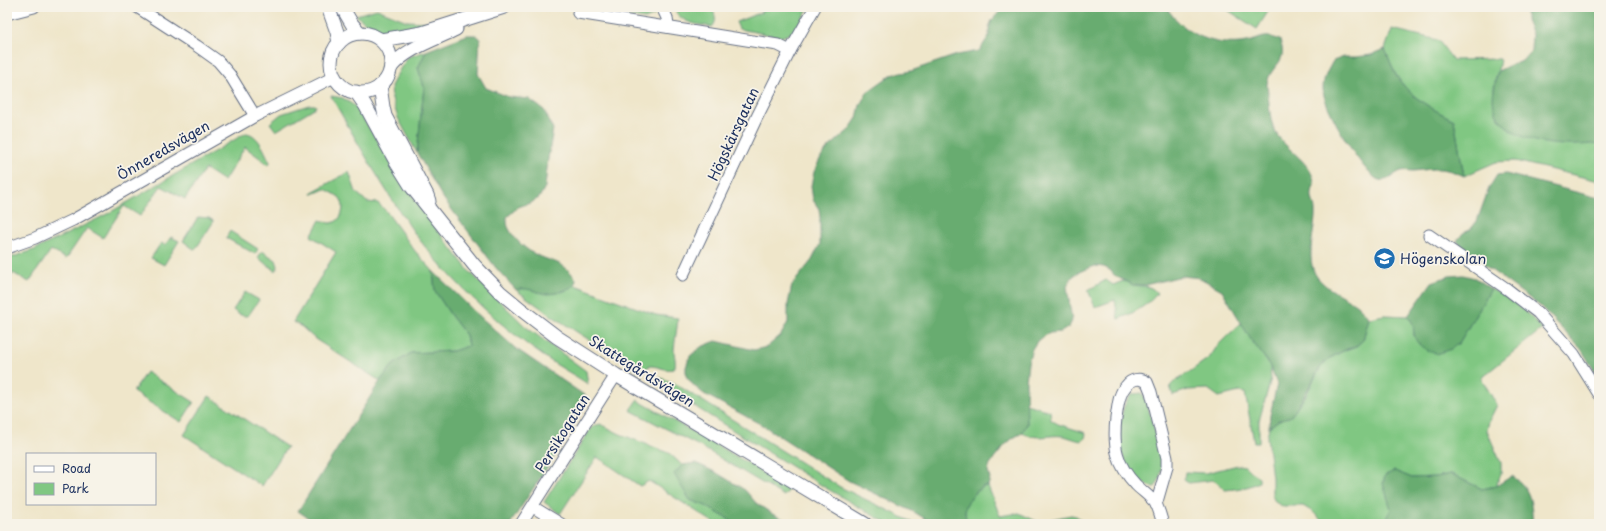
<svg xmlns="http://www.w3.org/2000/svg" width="1606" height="531" font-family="'Playpen Sans',sans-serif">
  <rect width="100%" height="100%" fill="#f7f3e8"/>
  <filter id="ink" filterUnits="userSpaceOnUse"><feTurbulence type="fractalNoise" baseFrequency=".025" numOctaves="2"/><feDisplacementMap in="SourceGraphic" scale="8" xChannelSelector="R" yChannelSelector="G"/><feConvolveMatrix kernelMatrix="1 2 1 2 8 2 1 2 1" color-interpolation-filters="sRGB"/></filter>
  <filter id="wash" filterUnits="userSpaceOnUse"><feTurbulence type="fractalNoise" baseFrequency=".012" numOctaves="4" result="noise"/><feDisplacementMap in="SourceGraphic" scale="16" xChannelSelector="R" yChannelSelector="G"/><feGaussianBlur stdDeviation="0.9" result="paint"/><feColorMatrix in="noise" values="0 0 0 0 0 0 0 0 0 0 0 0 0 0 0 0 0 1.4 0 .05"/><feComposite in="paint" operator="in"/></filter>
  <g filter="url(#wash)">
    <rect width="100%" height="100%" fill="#efe6ca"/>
    <g fill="#80c782" stroke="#4e7b70">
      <path d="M597 7H655V15L645 19 601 12Z"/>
      <path d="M673 7H711C715 14 718 21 712 27 696 24 681 24 673 7Z"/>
      <path d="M761 7H809L795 32 781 37 739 29 736 22 762 12Z"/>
      <path d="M1223 7H1271L1257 29Z"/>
      <path d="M377 9 407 21 428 22 425 25C396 33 380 38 356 15Z"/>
      <path d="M1392 29 1438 40 1453 60 1500 59C1499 67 1494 83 1494 90 1495 100 1501 123 1509 129 1525 142 1579 146 1599 143V181L1515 161 1496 162 1464 176 1454 120C1432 109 1409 97 1396 75 1392 66 1388 57 1385 49Z"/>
      <path d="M426 51 418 68 424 87 417 153 398 118 392 99 391 86 400 69 408 57Z"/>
      <path d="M331 96 343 98 356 107 419 206 469 271 526 327 586 371 588 384C573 374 557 366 542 355 497 324 445 275 413 231 383 188 357 142 331 96Z"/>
      <path d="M309 105H315L316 107 276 131 270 123 281 114Z"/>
      <path d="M246 133C259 134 265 153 270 162L269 165 245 147 224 181 205 169 185 199 161 186 140 216 124 206 103 238 87 228 66 259 51 250 29 282 13 273 7 283V259L34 250 73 231 109 213Z"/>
      <path d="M349 172 356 192 367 202 378 203 386 211 415 251 433 271 435 291 452 317 466 335 468 346 453 351 411 353 393 365 380 381 315 339 302 327 293 322 336 252 311 236 320 220C323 221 326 222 329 223 342 224 347 205 339 197 335 194 329 191 325 189L313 194 312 192Z"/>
      <path d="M198 217 209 218 214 221 195 250 183 241Z"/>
      <path d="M230 231 258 249 255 254 226 238Z"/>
      <path d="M171 237 179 241 164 265 151 258 161 243 165 245Z"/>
      <path d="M262 251 276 260 278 266 276 271 258 258Z"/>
      <path d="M1106 280 1113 285C1116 284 1121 281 1125 281 1128 282 1131 285 1134 285 1143 287 1150 284 1157 293 1151 304 1130 315 1118 319L1115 300 1095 307 1088 290Z"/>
      <path d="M575 285 656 315 678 318C677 329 675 340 674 350 674 357 677 363 674 369 664 371 660 366 649 366L641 373 552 316 516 290C536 283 549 304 575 285Z"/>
      <path d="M1491 289C1513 300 1527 311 1542 329L1481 378 1497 405 1489 421 1487 431 1501 463V474L1496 486 1482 489 1451 474 1436 477 1412 478 1394 471 1391 510 1386 518V524H1341L1333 520 1323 522 1313 512 1303 506H1282L1275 502 1272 495V478L1267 437 1269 427 1279 420 1291 416 1306 395 1320 368 1328 359 1347 349 1355 347 1363 340 1369 318 1384 315 1408 316 1414 324V336L1459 343Z"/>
      <path d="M245 292 259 300 248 316C241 316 238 314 233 310Z"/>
      <path d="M1241 323 1270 366 1271 379 1259 421V442H1254L1245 393 1239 392 1219 397 1208 389 1188 390 1173 395 1170 386 1176 380 1188 373 1210 357 1218 345Z"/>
      <path d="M146 372 194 402 181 422 133 392Z"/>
      <path d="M661 378 674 383 840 487 910 521 913 524H888L826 488 652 380Z"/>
      <path d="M1142 393C1147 398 1163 459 1162 467 1161 473 1159 483 1155 487 1140 487 1123 463 1121 450 1118 435 1120 402 1133 394Z"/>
      <path d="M209 396 287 447 262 486 184 435Z"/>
      <path d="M637 400 748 463 789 490 784 496 703 448 630 410Z"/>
      <path d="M1026 404 1050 411 1051 420 1058 424 1086 433 1085 439 1081 441C1075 440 1069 437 1063 436 1047 434 1041 441 1022 433L1027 424Z"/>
      <path d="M600 424 620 434 669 453 682 465 675 474 690 500 706 506 737 524H716L649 481 640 486 597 457 560 514 544 502 591 428Z"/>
      <path d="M1238 465 1245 466 1251 472 1259 477V482C1249 488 1236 489 1225 490L1214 480 1189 483 1185 481 1184 478 1185 472 1206 473Z"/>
      <path d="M984 486H988L1000 516 1019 513 1038 522 1071 515 1076 516 1082 521 1081 524H965C966 519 965 516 965 511 965 501 976 492 984 486Z"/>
    </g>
    <g fill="#68ac70" stroke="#426e67">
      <path d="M1004 7H1166C1184 34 1215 48 1247 42 1262 39 1264 33 1280 40 1289 65 1270 64 1267 84 1267 88 1269 100 1269 105 1270 112 1271 122 1274 129 1282 148 1310 160 1314 181 1315 186 1312 189 1312 193 1311 199 1315 205 1315 211 1316 231 1304 258 1317 277 1327 290 1343 295 1357 305 1361 308 1365 314 1369 318L1363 340 1355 347 1347 349 1328 359 1320 368 1297 408 1291 416 1279 420 1269 427 1270 415 1277 384 1268 362 1251 340 1222 290 1200 278 1182 276 1145 285H1133L1115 276 1110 270 1104 267 1095 266 1079 272 1072 277 1067 286 1072 321 1069 327 1061 332 1050 333 1038 340 1032 349 1028 363 1026 382 1027 424 1022 433 1013 438 1005 445 990 464 988 472 990 479 988 486H983C976 492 965 501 965 511 965 516 967 519 965 524H934L914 512 849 481 764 426 704 394 694 386 686 376V367L690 356 701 347 716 341 754 350 767 347 781 335 788 322V304L792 285 812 260 820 244V217L819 209 813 200 811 186 814 172 820 159 827 149 849 130 857 118 860 105 867 92 891 75 911 71 957 55 979 51 989 36V28L992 20Z"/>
      <path d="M1526 7H1599V143C1567 148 1506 147 1494 107 1491 96 1496 82 1498 71L1508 66 1522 61 1531 51 1532 34 1526 20Z"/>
      <path d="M467 35H476L480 38 478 74 486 88 509 97 529 99 544 110 553 129 548 159 545 187 539 198 530 203 518 207 507 217C507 221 507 226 509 229 514 239 527 251 537 255 554 263 563 261 576 279L575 285C567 290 557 294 547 294 536 293 527 286 516 290L496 268 455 214 441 195 417 153 424 87 418 68 426 51Z"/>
      <path d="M1385 49C1388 57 1392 66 1396 75 1409 97 1432 109 1454 120L1464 176C1442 166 1435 169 1413 171 1410 171 1405 170 1401 171 1393 174 1389 182 1379 180 1364 176 1322 105 1323 89 1323 78 1328 70 1333 61L1344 57H1356L1371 55Z"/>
      <path d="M1506 174 1599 198V378L1581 349 1540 306 1464 250 1457 241 1463 233 1470 230 1477 221 1489 188 1497 175Z"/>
      <path d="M433 271 474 311 515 348 587 397 582 411 560 448 510 524H310V519L298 511 380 381 393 365 411 353 453 351 468 346 466 335 452 317 435 291Z"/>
      <path d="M1463 275 1475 278 1491 289 1459 343 1451 349 1437 354C1427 351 1416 346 1414 334 1413 325 1414 324 1408 316L1432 282 1449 276Z"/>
      <path d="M696 463 717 473 745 490 756 503 774 515 795 524H737L706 506 690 500 681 486 674 474 682 465Z"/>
      <path d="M1395 471 1412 478 1436 477 1451 474 1482 489 1496 486 1512 476C1532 489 1531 503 1533 524H1386V518L1391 509 1383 484 1385 475Z"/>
    </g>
  </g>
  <g filter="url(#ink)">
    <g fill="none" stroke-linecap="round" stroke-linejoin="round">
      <defs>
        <g id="minor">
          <path d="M137 7 197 46 218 61 230 75 255 116"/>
          <path d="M662 7 667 18 668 27"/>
          <path d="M578 13 778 45 790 51"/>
          <path d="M7 14 34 7"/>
          <path d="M1429 235 1507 289 1538 313 1574 354 1599 394"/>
          <path d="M7 248 35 238 73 220 255 116 334 77"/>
          <path d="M683 275 757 117 790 51 815 7"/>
          <path d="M1156 505 1167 467V458L1151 392 1147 382C1140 377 1131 379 1126 386 1118 394 1118 408 1116 418 1113 446 1116 464 1136 485 1142 491 1151 497 1156 504 1159 509 1161 518 1163 524"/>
          <path d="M533 507 561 524"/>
          <path d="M521 524 616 375"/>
        </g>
        <g id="tertiary">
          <path d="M328 7 337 32 339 43"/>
          <path d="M342 7 352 24 360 33"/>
          <circle cx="361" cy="63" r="30"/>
          <path d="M381 40 422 33 504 7"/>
          <path d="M391 67C407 48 434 40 456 29"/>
          <path d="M380 86 383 107 385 116 427 195 429 201"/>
          <path d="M356 92 365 105 396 162 411 186 474 265 500 292 523 311 557 337 616 375 865 524"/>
        </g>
      </defs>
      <use href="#minor" stroke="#656f84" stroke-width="13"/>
      <use href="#tertiary" stroke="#656f84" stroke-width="15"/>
      <use href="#minor" stroke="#fff" stroke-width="11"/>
      <use href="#tertiary" stroke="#fff" stroke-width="13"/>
    </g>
  </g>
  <defs>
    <symbol id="school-disc" viewBox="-11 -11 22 22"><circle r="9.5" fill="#1f6fb2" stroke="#f7f3e8"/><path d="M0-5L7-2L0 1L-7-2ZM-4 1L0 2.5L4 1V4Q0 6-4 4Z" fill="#fff"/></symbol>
  </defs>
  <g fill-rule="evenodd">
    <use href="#school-disc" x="1372" y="246" width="25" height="25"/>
  </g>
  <g text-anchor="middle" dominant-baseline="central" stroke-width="3.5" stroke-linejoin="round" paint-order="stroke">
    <g font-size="14" fill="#1b2f5e" stroke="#f7f3e8">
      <text transform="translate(733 134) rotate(-65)">Högskärsgatan</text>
      <text transform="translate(163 150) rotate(-30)">Önneredsvägen</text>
      <text transform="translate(642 371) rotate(32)">Skattegårdsvägen</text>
      <text transform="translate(562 433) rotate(-58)">Persikogatan</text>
    </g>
    <g font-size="14" fill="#1b2f5e" stroke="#f7f3e8" text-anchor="start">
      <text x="1400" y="258">Högenskolan</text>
    </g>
  </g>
  <rect width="1606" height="531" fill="none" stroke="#f7f3e8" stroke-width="24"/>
  <rect x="26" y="453" width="130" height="52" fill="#f7f3e8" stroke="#9fa5b1"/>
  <rect x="34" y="466" width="20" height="6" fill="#ffffff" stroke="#9fa5b1"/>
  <text x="62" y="473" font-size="12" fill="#1b2f5e">Road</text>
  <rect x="34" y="483" width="20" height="12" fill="#80c782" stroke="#9fa5b1"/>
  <text x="62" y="493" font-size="12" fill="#1b2f5e">Park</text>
</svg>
